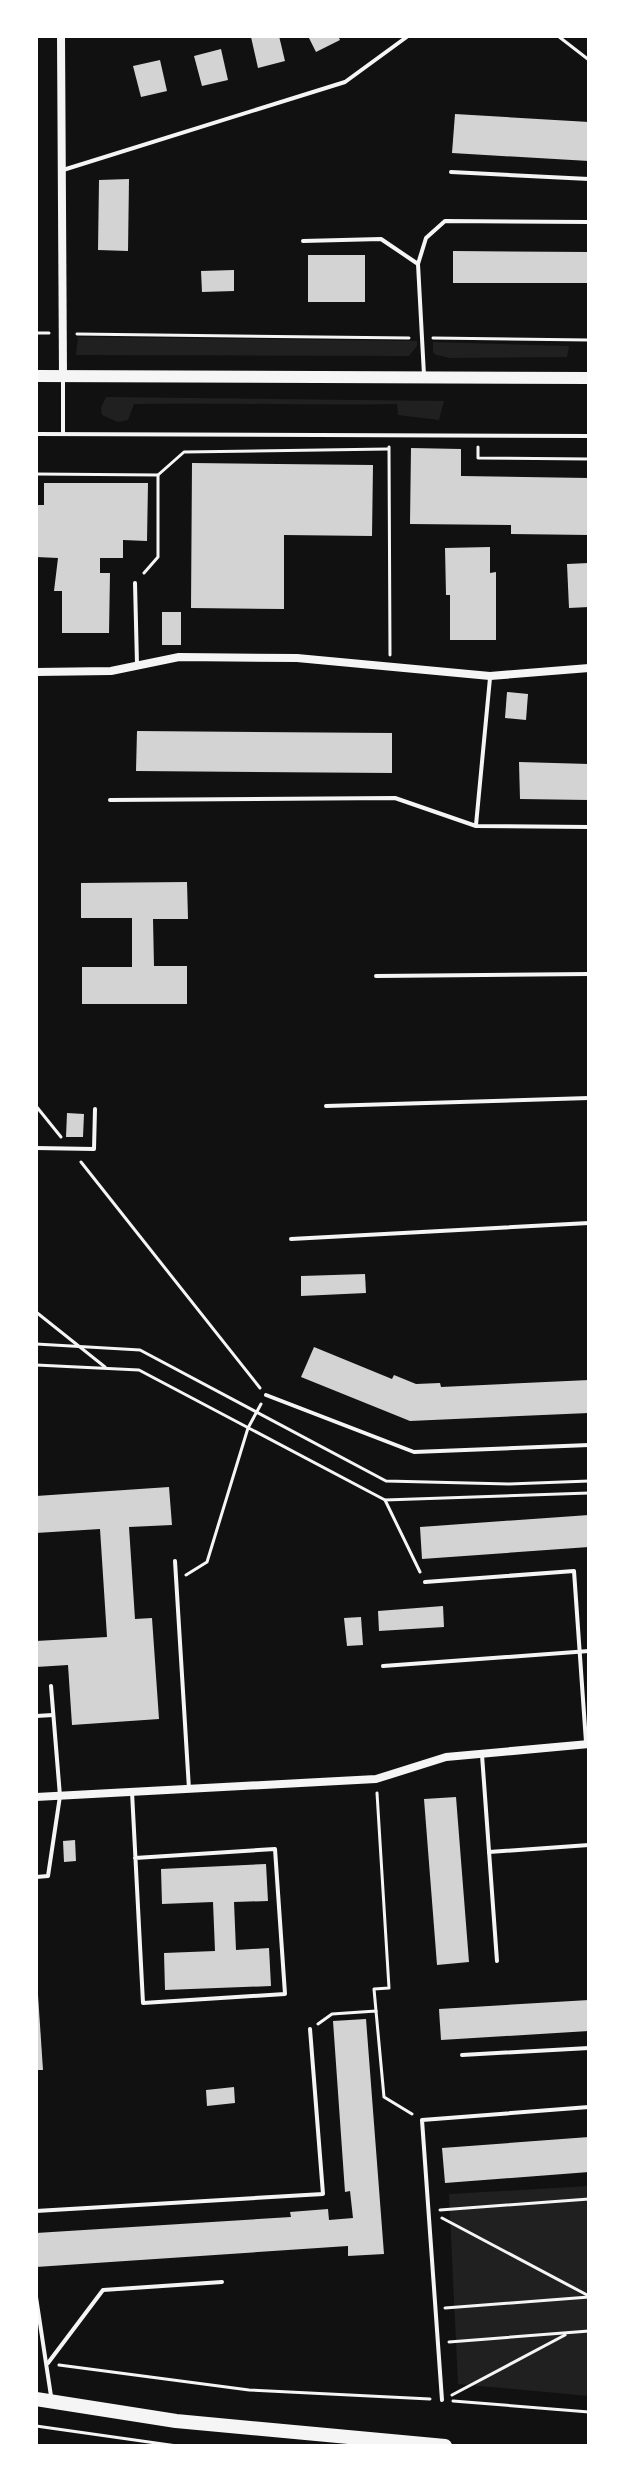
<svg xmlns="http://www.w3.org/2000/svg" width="625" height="2482" font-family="Ubuntu,sans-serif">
  <rect width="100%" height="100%" fill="#111"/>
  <g fill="#202020">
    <path d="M78 337 417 341V346L409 356 76 355Z"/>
    <path d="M433 342 569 346 567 357 450 358 436 355 433 352Z"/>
    <path d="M106 397 444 401 439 420 398 415 397 404C309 406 222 402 134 404L128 420 118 422 102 415 101 408Z"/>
    <path d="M589 2186V2396L458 2384 449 2194Z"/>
  </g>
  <g fill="#d3d3d3">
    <path d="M279 36 285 61 258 68 251 37Z"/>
    <path d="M308 36H338L340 40 316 52Z"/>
    <path d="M221 49 228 80 202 86 194 56Z"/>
    <path d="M160 60 167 91 141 97 133 66Z"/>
    <path d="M455 114 589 122V161L452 153Z"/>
    <path d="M129 179 128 251 98 250 99 180Z"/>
    <path d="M453 251 589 252V283H453Z"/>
    <rect x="308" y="255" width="57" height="47"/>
    <path d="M234 270V291L202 292 201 271Z"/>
    <path d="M411 448 461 449V476L589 478V535L511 534V525L410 524Z"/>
    <path d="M192 463 373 465 372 536 284 535V609L191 608Z"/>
    <path d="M44 483H148L147 541 123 540V558H100V573H110L109 633H62V591H54L58 558 36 557V505H44Z"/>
    <path d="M490 547V573L496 572V640H450V595H446L445 548Z"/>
    <path d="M589 563V607L569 608 567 564Z"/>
    <rect x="162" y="612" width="19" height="33"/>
    <path d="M507 692 528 694 526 720 505 718Z"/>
    <path d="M137 731 392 733V773L136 771Z"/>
    <path d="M519 762 589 764V800L520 799Z"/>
    <path d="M187 882 188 919H153L154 966H187V1004H82V967H132V918H81V883Z"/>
    <path d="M67 1113 84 1114 83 1137H66Z"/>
    <path d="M365 1274 366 1293 301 1296V1276Z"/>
    <path d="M314 1347 392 1379 394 1375 416 1384 440 1383 441 1387 589 1380V1413L410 1421 301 1377Z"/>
    <path d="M169 1487 172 1525 129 1527 135 1619 152 1618 159 1719 72 1725 68 1665 36 1667V1641L107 1637 100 1529 36 1533V1496Z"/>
    <path d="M589 1515V1547L422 1559 420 1527Z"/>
    <path d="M443 1606 444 1627 379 1631 378 1611Z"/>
    <path d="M361 1617 363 1645 347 1646 344 1618Z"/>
    <path d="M456 1797 469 1962 437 1965 424 1799Z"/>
    <path d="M75 1840 76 1861 64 1862 63 1841Z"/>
    <path d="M266 1864 268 1901 234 1902 236 1950 269 1948 271 1986 165 1990 164 1953 215 1951 213 1902 162 1904 161 1869Z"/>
    <path d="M36 1995H38L43 2070H36Z"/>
    <path d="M589 2000V2031L441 2040 439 2009Z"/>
    <path d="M366 2019 384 2254 348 2256V2246L36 2267V2233L291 2217 290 2212 328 2209 329 2220 353 2218 350 2191 345 2192 333 2021Z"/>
    <path d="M234 2087 235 2103 207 2106 206 2090Z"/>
    <path d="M589 2137V2172L445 2183 442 2148Z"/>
  </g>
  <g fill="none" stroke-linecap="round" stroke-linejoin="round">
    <g stroke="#f5f5f5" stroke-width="3">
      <path d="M558 36 589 60"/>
      <path d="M36 333H49"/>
      <path d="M77 334 409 338"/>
      <path d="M433 338 589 340"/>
      <path d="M389 447 390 655"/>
      <path d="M478 447V458L589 459"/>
      <path d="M36 474 158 475 184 452 388 449"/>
      <path d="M144 573 158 557V475"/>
      <path d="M36 1106 61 1137"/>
      <path d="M81 1162 260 1388"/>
      <path d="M36 1312 105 1367"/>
      <path d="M36 1344 140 1350 386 1481 509 1484 589 1481"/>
      <path d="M36 1365 139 1370 385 1500 589 1493"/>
      <path d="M385 1500 420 1572"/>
      <path d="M186 1575 207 1562 248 1428 261 1404"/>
      <path d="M376 2011 374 1989 389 1988 377 1793"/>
      <path d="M318 2024 332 2014 376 2011 384 2097 412 2114"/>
      <path d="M440 2210 589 2199"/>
      <path d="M442 2218 589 2296"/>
      <path d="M445 2308 589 2297"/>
      <path d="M449 2342 589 2331"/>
      <path d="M59 2365 249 2390 430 2399"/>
      <path d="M452 2395 565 2335"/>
      <path d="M453 2401 589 2412"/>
      <path d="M36 2426 177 2446"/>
    </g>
    <g stroke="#f5f5f5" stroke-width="4">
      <path d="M63 170 345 82 408 36"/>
      <path d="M451 172 589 179"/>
      <path d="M303 241 381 239 418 264"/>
      <path d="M424 375 418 264 426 238 445 221 589 222"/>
      <path d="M36 434 589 436"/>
      <path d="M63 434V377"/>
      <path d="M135 583 137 664"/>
      <path d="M110 800 395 798 476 826 589 827"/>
      <path d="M476 825 490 678"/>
      <path d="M376 976 589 974"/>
      <path d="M326 1106 589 1098"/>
      <path d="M36 1148 94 1149 95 1109"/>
      <path d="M291 1239 589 1223"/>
      <path d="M266 1395 414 1452 589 1445"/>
      <path d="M175 1561 189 1789"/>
      <path d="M425 1582 574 1571 586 1742"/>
      <path d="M383 1666 589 1651"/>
      <path d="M36 1716 53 1715"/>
      <path d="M482 1755 497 1961"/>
      <path d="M132 1792 143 2003 285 1994 275 1849 135 1858"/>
      <path d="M489 1852 589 1845"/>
      <path d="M36 1877 48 1876 60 1796 51 1686"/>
      <path d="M462 2055 589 2048"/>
      <path d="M36 2211 323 2194 310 2029"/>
      <path d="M36 2297 51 2396"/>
      <path d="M48 2363 103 2290 222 2282"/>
      <path d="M442 2400 422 2120 589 2107"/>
    </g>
    <g stroke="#f5f5f5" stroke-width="8">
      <path d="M61 36 63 376"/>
      <path d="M36 672 111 671 179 657 297 658 490 676 589 668"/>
      <path d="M36 1797 376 1779 446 1757 589 1744"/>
    </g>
    <path stroke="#f5f5f5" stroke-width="12" d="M36 376 589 378"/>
    <path stroke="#f5f5f5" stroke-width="14" d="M36 2399 176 2421 445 2446"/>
  </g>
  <rect width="625" height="2482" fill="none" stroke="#ffffff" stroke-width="76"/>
</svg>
